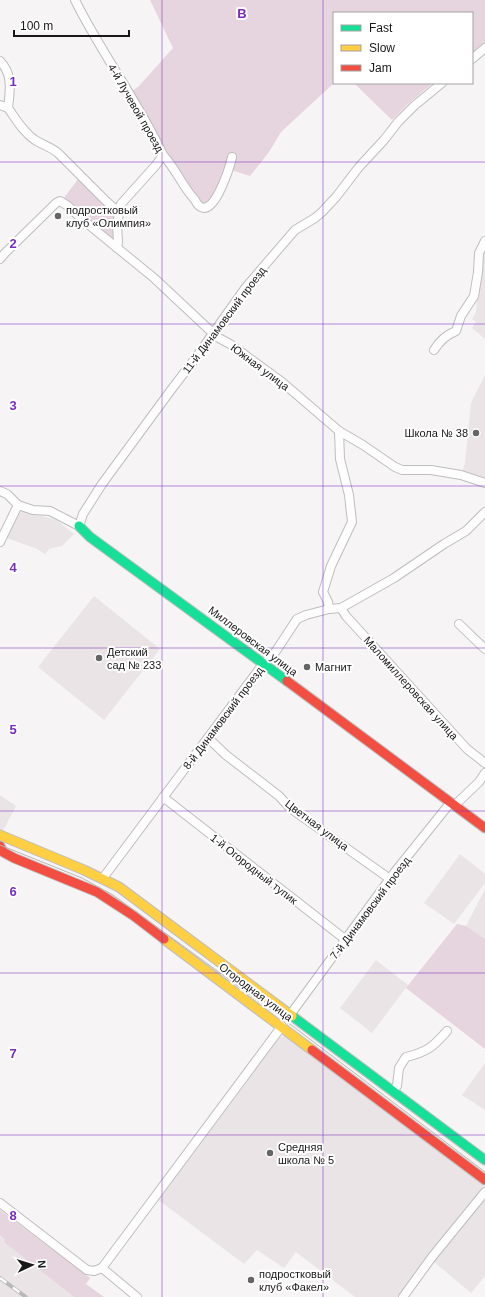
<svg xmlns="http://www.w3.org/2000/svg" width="485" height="1297" font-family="Arial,sans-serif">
  <rect width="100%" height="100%" fill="#f6f4f5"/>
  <g fill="#eae4e7">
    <path d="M485 244V339L472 328 476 322 472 319 476 312 480 257Z"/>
    <path d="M485 375V479L480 476 462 472 465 463 471 403Z"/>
    <path d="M24 511 56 520 74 534 62 546 49 549 45 554 37 549 4 537 19 513Z"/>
    <path d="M94 596 160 649 104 720 38 667Z"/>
    <path d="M0 795 16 806 3 831 0 830Z"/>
    <path d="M460 854 485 874V883L454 924 424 903Z"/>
    <path d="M485 889V939L466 926Z"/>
    <path d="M376 960 408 985 372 1033 340 1008Z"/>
    <path d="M285 1036 482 1182 484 1187 399 1297H355L296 1252 284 1268 257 1250 244 1264 157 1199 280 1037Z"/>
    <path d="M485 1063V1110L462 1095Z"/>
    <path d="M485 1200V1276L471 1293 433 1261Z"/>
    <path d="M0 1235 6 1239 4 1242 74 1297H0Z"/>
  </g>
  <g fill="#e6d4de">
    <path d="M150 0H485V44L472 55V13H334V83L281 132 269 152 250 176 231 170 210 203 200 205 172 161 132 91 139 86 173 48Z"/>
    <path d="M354 83H433L408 104 392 120Z"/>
    <path d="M78 179 117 212 114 237 112 241 65 200 64 198Z"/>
    <path d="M457 924 466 926 485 939V1049L406 988Z"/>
    <path d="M0 1210 90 1278 86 1284 104 1297H74L4 1242 5 1239 0 1235Z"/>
  </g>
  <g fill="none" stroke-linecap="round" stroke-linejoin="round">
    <defs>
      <g id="street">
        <path d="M75 0C101 53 138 101 163 155 176 169 182 186 195 200 196 202 198 206 201 207 215 215 230 166 232 157"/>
        <path d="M472 59 485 48"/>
        <path d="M0 61C13 74 10 91 8 108 16 119 23 132 35 140 43 145 51 147 58 153L107 202 114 208 120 209"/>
        <path d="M0 105 8 108"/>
        <path d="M117 248 118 242 117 224 121 204 156 165 163 155"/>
        <path d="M0 259 5 253 56 203 60 201 68 206 83 220 154 278 217 337 230 344 282 382 339 431 363 445 395 467 402 470H431L461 475 485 483"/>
        <path d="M434 350C440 340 446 335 456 331L461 316 474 296 478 272 479 253 485 241"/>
        <path d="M0 491 7 494 18 505 33 510 50 511 79 526 83 514 102 484 171 390 197 356 246 287 295 230 315 218 322 212 336 197 359 167 384 140 398 122 414 106 442 83"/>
        <path d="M0 542 18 505"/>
        <path d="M341 608 346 616 467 749 485 763"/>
        <path d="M329 609 328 602 323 592 331 566 352 522 349 495 340 459 339 431"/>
        <path d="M459 624 485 649"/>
        <path d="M208 738 226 755 279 796 290 808 390 879"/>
        <path d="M163 797 346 940"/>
        <path d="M455 805 479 782 485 773"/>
        <path d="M103 878 263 664 274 654 297 619 306 615 329 609 341 608 394 578 444 544 466 531 485 512"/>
        <path d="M290 1015 394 873 451 802"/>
        <path d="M393 1091 397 1086 399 1068 406 1057C427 1052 433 1047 447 1031"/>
        <path d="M0 1203 87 1270 94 1271 102 1268 137 1297"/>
        <path d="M102 1268 282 1026"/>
        <path d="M403 1297 432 1257 485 1192"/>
      </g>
      <g id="fast">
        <path d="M79 526 90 537 287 681"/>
        <path d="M292 1016 485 1160"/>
      </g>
      <g id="slow">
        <path d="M0 835 84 870 119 887 292 1016"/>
        <path d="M164 939 312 1050"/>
      </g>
      <g id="jam">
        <path d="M287 681 485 828"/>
        <path d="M0 846 3 852 14 858 97 892 134 916 164 939"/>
        <path d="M312 1050 485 1180"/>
      </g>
    </defs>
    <use href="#street" stroke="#bfbebf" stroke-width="10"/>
    <use href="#fast" stroke="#bfbebf" stroke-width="11"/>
    <use href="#slow" stroke="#bfbebf" stroke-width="11"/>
    <use href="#jam" stroke="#bfbebf" stroke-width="11"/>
    <use href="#street" stroke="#fefdfe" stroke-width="8"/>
    <use href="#fast" stroke="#16e098" stroke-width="9"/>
    <use href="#slow" stroke="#ffcf43" stroke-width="9"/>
    <use href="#jam" stroke="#f24e42" stroke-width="9"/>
    <path stroke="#b8b8b8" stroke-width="1" d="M0 845 82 878 113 895 286 1021 485 1172"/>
    <defs>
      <path id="rail" d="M0 1278 26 1297"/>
    </defs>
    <use href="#rail" stroke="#b8b8b8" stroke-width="4"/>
    <use href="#rail" stroke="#fff" stroke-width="2.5" stroke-dasharray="8" stroke-linecap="butt"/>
  </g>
  <path fill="none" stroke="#7b2cbf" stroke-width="1" stroke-opacity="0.55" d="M162 0V1297M323 0V1297M0 162H485M0 324H485M0 486H485M0 648H485M0 811H485M0 973H485M0 1135H485"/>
  <g fill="#666565" stroke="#fff" stroke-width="1.5">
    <circle cx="58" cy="216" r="4"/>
    <circle cx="476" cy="433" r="4"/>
    <circle cx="99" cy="658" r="4"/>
    <circle cx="307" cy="667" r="4"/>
    <circle cx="270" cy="1153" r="4"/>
    <circle cx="251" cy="1280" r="4"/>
  </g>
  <g text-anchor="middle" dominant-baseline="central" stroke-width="4" stroke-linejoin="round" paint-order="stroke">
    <g font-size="11" fill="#191818" stroke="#fff">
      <text transform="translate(136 108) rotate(60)">4-й Лучевой проезд</text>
      <text transform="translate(224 320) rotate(-53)">11-й Динамовский проезд</text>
      <text transform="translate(260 367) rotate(37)">Южная улица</text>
      <text transform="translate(253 641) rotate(37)">Миллеровская улица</text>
      <text transform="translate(411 688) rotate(48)">Маломиллеровская улица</text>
      <text transform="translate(223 718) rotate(-53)">8-й Динамовский проезд</text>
      <text transform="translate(317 825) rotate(37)">Цветная улица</text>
      <text transform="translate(254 869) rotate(38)">1-й Огородный тупик</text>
      <text transform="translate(370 908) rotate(-53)">7-й Динамовский проезд</text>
      <text transform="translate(256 992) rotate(37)">Огородная улица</text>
    </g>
    <g font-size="11" fill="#191818" stroke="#fff" text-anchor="start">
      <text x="66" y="210">подростковый<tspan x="66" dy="13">клуб «Олимпия»</tspan></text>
      <text x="468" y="433" text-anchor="end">Школа № 38</text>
      <text x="107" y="652">Детский<tspan x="107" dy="13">сад № 233</tspan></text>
      <text x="315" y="667">Магнит</text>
      <text x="278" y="1147">Средняя<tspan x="278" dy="13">школа № 5</tspan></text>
      <text x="259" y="1274">подростковый<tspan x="259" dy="13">клуб «Факел»</tspan></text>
    </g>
  </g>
  <g font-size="13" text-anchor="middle" font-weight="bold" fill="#7b2cbf" stroke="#fff" stroke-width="4" stroke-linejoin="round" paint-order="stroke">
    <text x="242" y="18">B</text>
    <text x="13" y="86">1</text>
    <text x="13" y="248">2</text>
    <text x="13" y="410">3</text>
    <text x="13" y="572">4</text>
    <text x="13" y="734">5</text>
    <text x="13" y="896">6</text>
    <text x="13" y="1058">7</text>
    <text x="13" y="1220">8</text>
  </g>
  <rect x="333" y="12" width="140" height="72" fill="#ffffff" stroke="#a3a3a3"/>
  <rect x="341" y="25" width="20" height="6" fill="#16e098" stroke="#a3a3a3"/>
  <text x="369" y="32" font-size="12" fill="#191818">Fast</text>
  <rect x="341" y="45" width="20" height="6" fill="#ffcf43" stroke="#a3a3a3"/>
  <text x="369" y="52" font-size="12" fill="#191818">Slow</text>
  <rect x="341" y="65" width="20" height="6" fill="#f24e42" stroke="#a3a3a3"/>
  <text x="369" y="72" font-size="12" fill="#191818">Jam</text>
  <g transform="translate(32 1265) rotate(86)" stroke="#ffffff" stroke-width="3" paint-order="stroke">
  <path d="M0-3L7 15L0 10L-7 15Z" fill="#191818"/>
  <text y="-6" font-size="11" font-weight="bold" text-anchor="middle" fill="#191818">N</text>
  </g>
  <path d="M14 30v6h115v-6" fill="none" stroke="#191818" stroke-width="2"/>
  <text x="20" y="30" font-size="12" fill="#191818" stroke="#ffffff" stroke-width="3" paint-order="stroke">100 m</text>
</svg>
